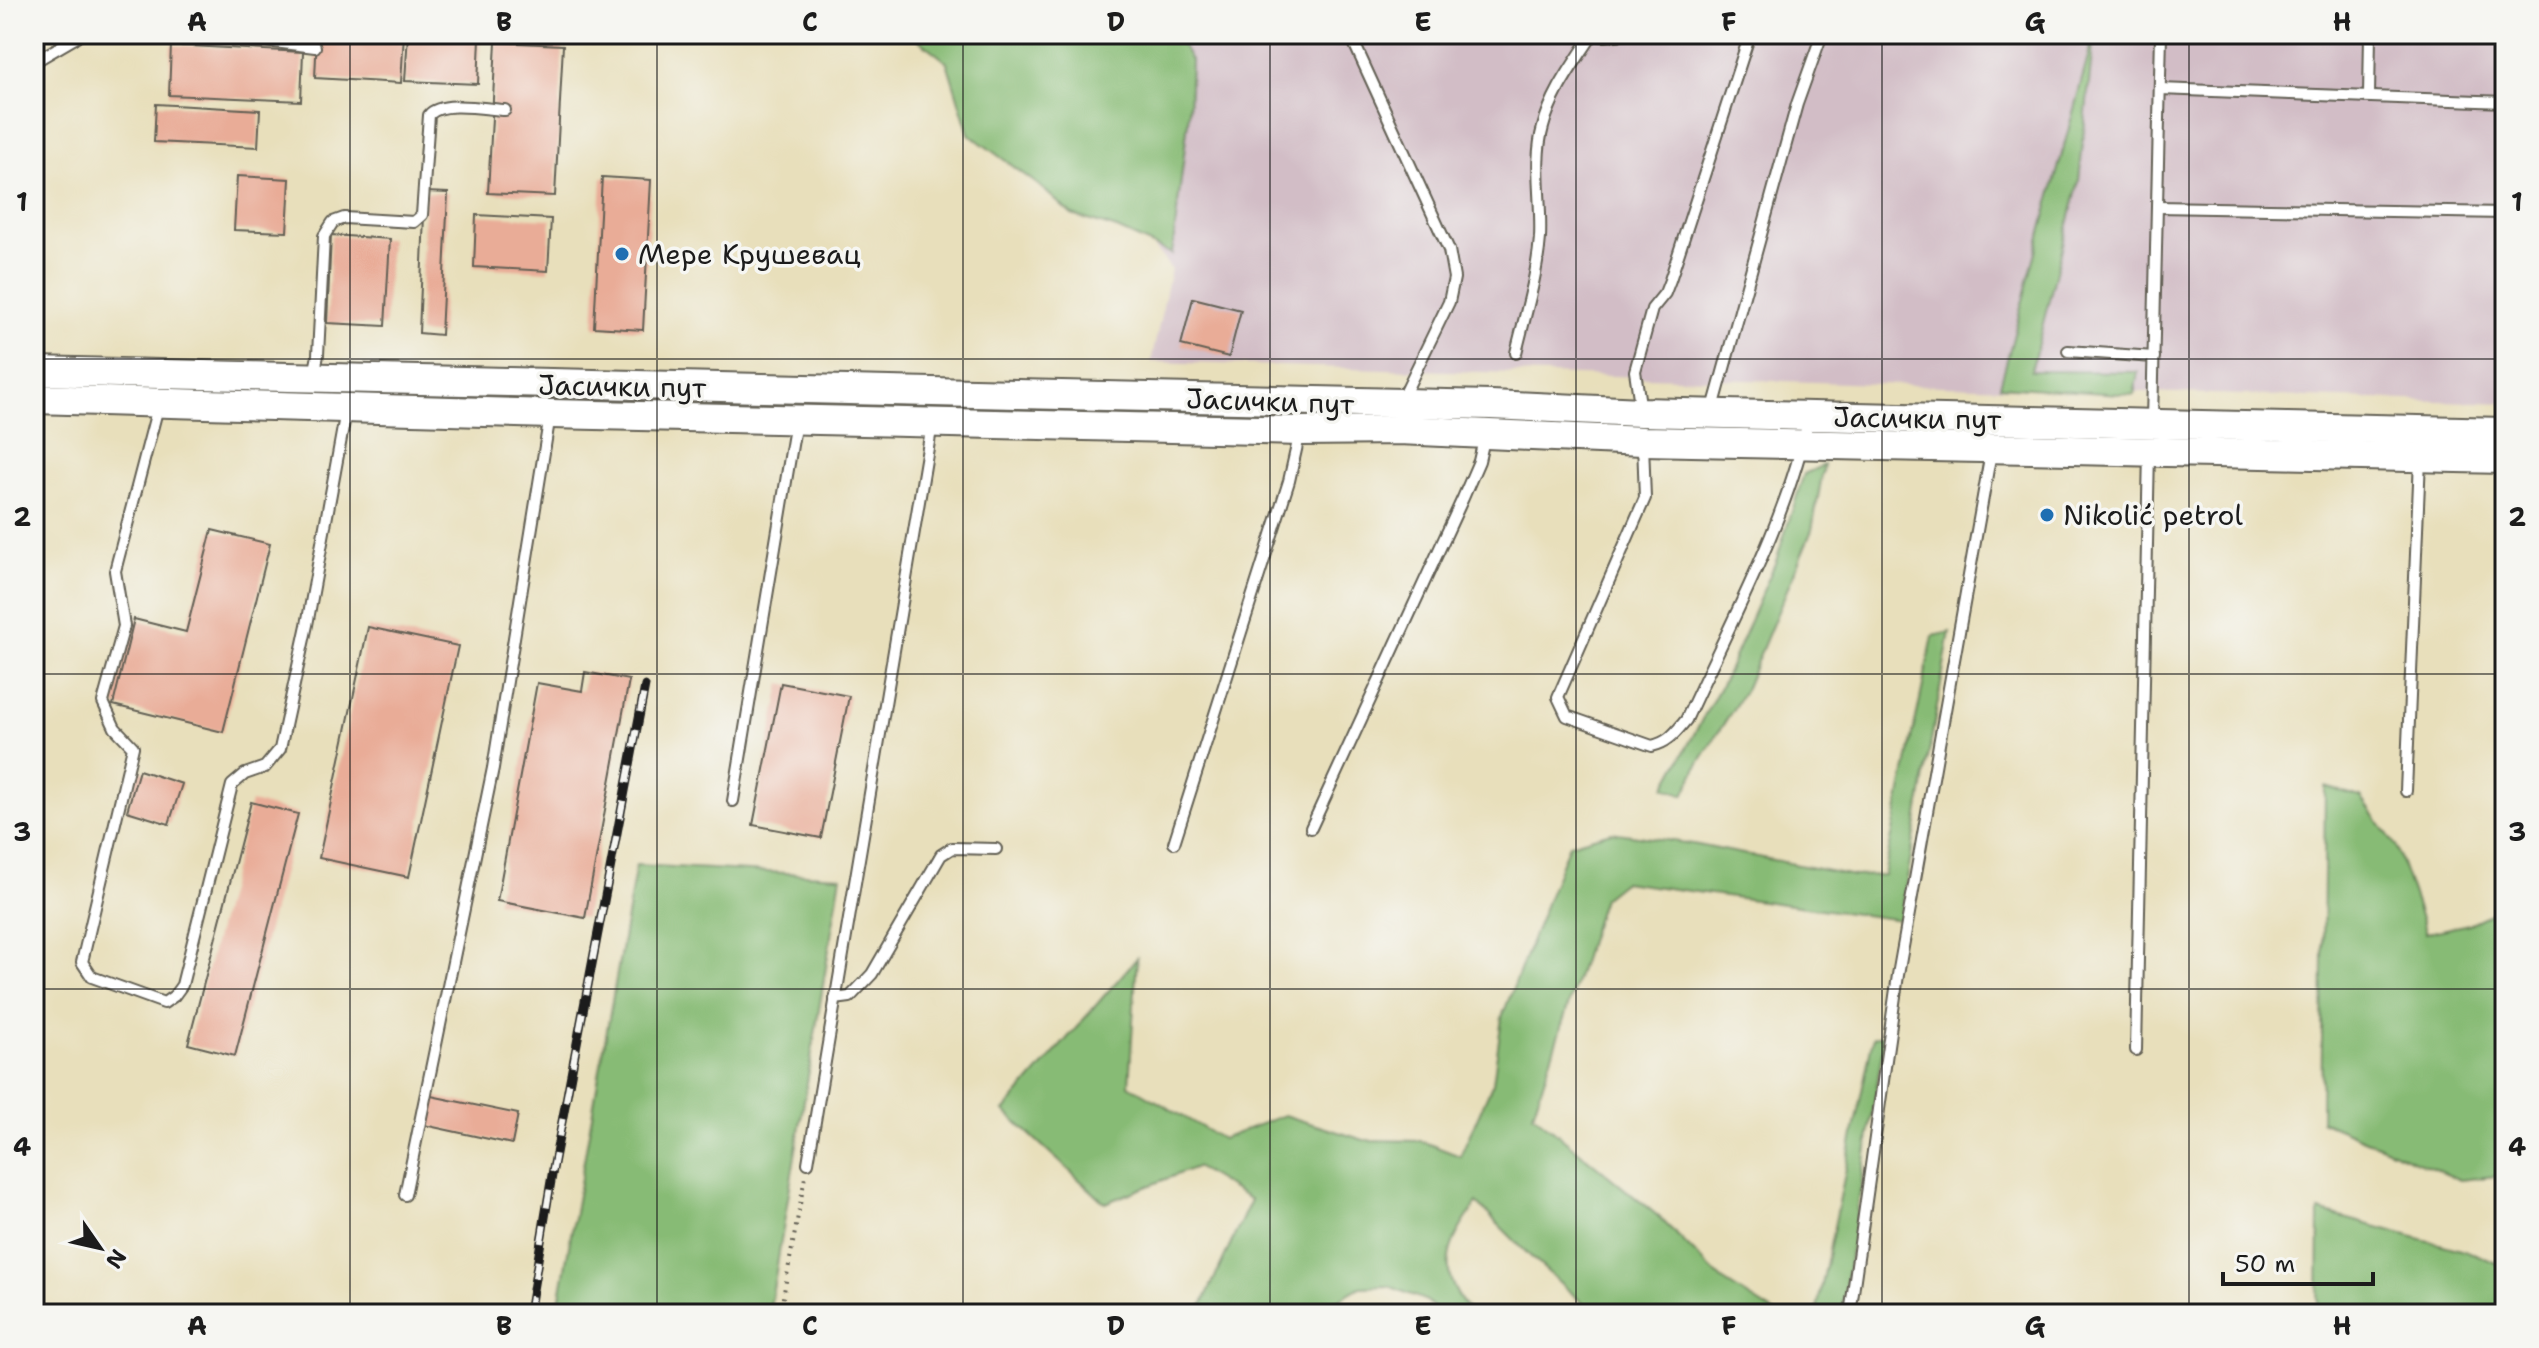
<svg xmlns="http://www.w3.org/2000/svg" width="2539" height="1348" font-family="'Shantell Sans',sans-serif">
  <rect width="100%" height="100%" fill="#f6f6f2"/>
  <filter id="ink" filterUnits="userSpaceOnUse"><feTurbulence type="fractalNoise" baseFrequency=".0125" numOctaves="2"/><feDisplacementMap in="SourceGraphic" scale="16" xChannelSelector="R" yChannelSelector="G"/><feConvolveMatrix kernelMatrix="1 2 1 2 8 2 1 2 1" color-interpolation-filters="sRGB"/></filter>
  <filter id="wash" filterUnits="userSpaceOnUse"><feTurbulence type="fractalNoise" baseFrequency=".006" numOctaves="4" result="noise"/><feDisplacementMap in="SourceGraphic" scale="32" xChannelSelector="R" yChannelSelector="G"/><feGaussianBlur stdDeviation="1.8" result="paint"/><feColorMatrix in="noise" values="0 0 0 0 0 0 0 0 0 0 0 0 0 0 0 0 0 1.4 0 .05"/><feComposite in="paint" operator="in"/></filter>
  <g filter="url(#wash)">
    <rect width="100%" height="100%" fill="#e8dfbb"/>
    <path fill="#d2bdc6" d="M1021 34H2505V403L1151 362 1171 269 1078 150Z"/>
    <g fill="#87bb75" stroke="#526c48" stroke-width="2">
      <path d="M911 34H1175L1191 60 1189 113 1172 254 1117 229 1072 215 1041 187 969 134 947 62Z"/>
      <path d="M2094 34 2079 181 2031 371 2138 372 2134 395 2000 386Z"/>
      <path d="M1824 465 1812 530 1745 690 1699 763 1684 795 1665 787 1726 676 1776 561 1804 474Z"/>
      <path d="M1950 632 1900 920 1623 882 1603 898 1533 1114 1658 1216 1722 1280 1776 1314H1595L1530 1256 1477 1203C1448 1244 1433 1271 1472 1314H1440L1427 1301 1389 1286 1360 1287 1314 1314H1198L1251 1200 1196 1167 1105 1203 1004 1111 1137 958 1129 1085 1222 1139 1284 1115 1364 1140 1421 1141 1460 1156 1493 1083 1502 1017 1569 844 1611 832 1693 844 1854 876 1884 875 1933 636Z"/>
      <path d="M2325 787 2361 797 2396 846 2426 933 2469 924 2505 907V1175L2460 1180 2321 1121Z"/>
      <path d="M636 865 841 876 769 1314H557Z"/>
      <path d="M1885 1034 1841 1314H1816L1873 1037Z"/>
      <path d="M2319 1211 2476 1254 2505 1267V1314H2318Z"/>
    </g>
    <g id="blocks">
      <g fill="#e9ac97">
        <path d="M317 34H404L401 83 315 78Z"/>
        <path d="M408 34 480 38 478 84 405 81Z"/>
        <path d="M496 42 563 45 555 196 488 193Z"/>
        <path d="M171 45 303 52 301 101 169 95Z"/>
        <path d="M156 104 260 110 258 147 154 142Z"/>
        <path d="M237 176 290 179 287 232 234 230Z"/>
        <path d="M602 177 651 180 643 330 594 327Z"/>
        <path d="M425 192 448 193 441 335 419 333Z"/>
        <path d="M476 215 551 219 548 271 474 267Z"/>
        <path d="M331 235 390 239 385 326 327 323Z"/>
        <path d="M1193 298 1241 310 1229 357 1181 345Z"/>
        <path d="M212 530 270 544 223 732 113 705 134 619 186 632Z"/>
        <path d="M368 627 458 646 409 877 319 858Z"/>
        <path d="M585 672 629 680 585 918 497 901 537 683 582 691Z"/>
        <path d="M781 683 849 696 821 838 753 825Z"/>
        <path d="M139 770 182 784 169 824 127 811Z"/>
        <path d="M251 802 298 814 235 1056 188 1044Z"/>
        <path d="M431 1096 518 1114 512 1144 424 1125Z"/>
      </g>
    </g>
  </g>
  <g filter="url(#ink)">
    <use href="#blocks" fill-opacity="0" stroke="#636054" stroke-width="2"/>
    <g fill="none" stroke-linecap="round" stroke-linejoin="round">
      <defs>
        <g id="service">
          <path d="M209 34 315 47"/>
          <path d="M1350 34 1449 250 1454 278 1449 302 1402 399"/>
          <path d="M1593 34 1605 36 1626 34"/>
          <path d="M34 62 82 34"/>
          <path d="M2160 89 2505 102"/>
          <path d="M2369 96 2370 34"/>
          <path d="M2157 207 2505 213"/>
          <path d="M2068 351 2154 357"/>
          <path d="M1516 353C1525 315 1537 277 1540 238 1542 201 1533 162 1543 127 1552 92 1574 64 1593 34"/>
          <path d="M314 376 318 355 324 236 333 222 344 218 414 222 422 215 429 115C441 100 486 109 505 110"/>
          <path d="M159 403 115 571 124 626 103 702 115 728 133 747 82 962 92 977 164 1003 174 996 182 985 232 785 245 774 265 767 280 749 307 625 346 411"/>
          <path d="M1641 411 1635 371 1652 309 1665 293 1670 280 1750 34"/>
          <path d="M1712 412 1797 104 1822 34"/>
          <path d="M2152 420 2161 34"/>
          <path d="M1643 443 1645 498 1558 697 1567 716 1652 746C1669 742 1675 733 1686 720 1729 625 1788 519 1809 416"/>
          <path d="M2406 791 2420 459"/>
          <path d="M733 801 796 421"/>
          <path d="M1311 828 1463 498 1479 461 1485 435"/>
          <path d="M1174 843 1289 481 1300 432"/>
          <path d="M835 999 850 997 872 974 941 855 952 848 996 849"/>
          <path d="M2136 1050 2149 452"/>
          <path d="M808 1163 932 424"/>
          <path d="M405 1195 493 768 550 415"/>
          <path d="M1850 1314 1898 975 1991 452"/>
        </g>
        <g id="secondary">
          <path d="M34 371 1491 405 1641 412 2505 432"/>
          <path d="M34 399 551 414 1301 431 1399 430 1643 441 2505 459"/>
        </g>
      </defs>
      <use href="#service" stroke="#636054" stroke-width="14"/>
      <use href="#secondary" stroke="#636054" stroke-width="32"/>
      <path stroke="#636054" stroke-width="4" stroke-dasharray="2 6" stroke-linecap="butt" d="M780 1314 805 1177"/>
      <use href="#service" stroke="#fff" stroke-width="10"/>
      <use href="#secondary" stroke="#fff" stroke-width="28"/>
      <defs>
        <path id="rail" d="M529 1314 553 1169 645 686"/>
      </defs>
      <use href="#rail" stroke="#1c1c1c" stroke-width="9"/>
      <use href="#rail" stroke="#f6f6f2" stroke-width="6" stroke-dasharray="18" stroke-linecap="butt"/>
    </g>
  </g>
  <path fill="none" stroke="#1c1c1c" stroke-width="2" stroke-opacity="0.55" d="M350 34V1314M657 34V1314M963 34V1314M1270 34V1314M1576 34V1314M1882 34V1314M2189 34V1314M34 359H2505M34 674H2505M34 989H2505"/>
  <g fill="#1f6fb2" stroke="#f6f6f2" stroke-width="3">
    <circle cx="622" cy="254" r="8"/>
    <circle cx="2047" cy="515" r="8"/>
  </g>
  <g text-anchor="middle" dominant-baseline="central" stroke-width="7" stroke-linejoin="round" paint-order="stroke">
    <g font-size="28" fill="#1c1c1c" stroke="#f6f6f2" text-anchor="start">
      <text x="638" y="254">Мере Крушевац</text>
      <text x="2063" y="515">Nikolić petrol</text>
    </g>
    <g font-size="28" fill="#1c1c1c" stroke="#f6f6f2">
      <text transform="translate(622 386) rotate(1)">Јасички пут</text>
      <text transform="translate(1270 401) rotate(2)">Јасички пут</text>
      <text transform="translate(1917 418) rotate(1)">Јасички пут</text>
    </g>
  </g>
  <rect width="2539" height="1348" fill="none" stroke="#f6f6f2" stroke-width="88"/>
  <g transform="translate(100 1248) rotate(124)" stroke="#f6f6f2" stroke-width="6" paint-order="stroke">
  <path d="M0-6L14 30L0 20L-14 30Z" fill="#1c1c1c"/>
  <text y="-12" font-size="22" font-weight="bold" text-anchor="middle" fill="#1c1c1c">N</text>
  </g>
  <path d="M2223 1272v12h150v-12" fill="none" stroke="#1c1c1c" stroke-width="4"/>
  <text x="2235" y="1272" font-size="24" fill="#1c1c1c" stroke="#f6f6f2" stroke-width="6" paint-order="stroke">50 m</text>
  <rect x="44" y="44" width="2451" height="1260" fill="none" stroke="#1c1c1c" stroke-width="3"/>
  <g font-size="26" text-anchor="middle" font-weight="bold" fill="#1c1c1c">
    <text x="197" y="31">A</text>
    <text x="504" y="31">B</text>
    <text x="810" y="31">C</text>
    <text x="1116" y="31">D</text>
    <text x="1423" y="31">E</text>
    <text x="1729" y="31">F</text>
    <text x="2035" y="31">G</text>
    <text x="2342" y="31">H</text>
    <text x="22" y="211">1</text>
    <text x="2517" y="211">1</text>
    <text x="22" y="526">2</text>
    <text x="2517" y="526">2</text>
    <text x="22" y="841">3</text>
    <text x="2517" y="841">3</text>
    <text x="22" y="1156">4</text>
    <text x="2517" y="1156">4</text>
    <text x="197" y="1335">A</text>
    <text x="504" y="1335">B</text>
    <text x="810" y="1335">C</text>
    <text x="1116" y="1335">D</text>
    <text x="1423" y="1335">E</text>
    <text x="1729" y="1335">F</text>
    <text x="2035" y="1335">G</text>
    <text x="2342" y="1335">H</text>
  </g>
</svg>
